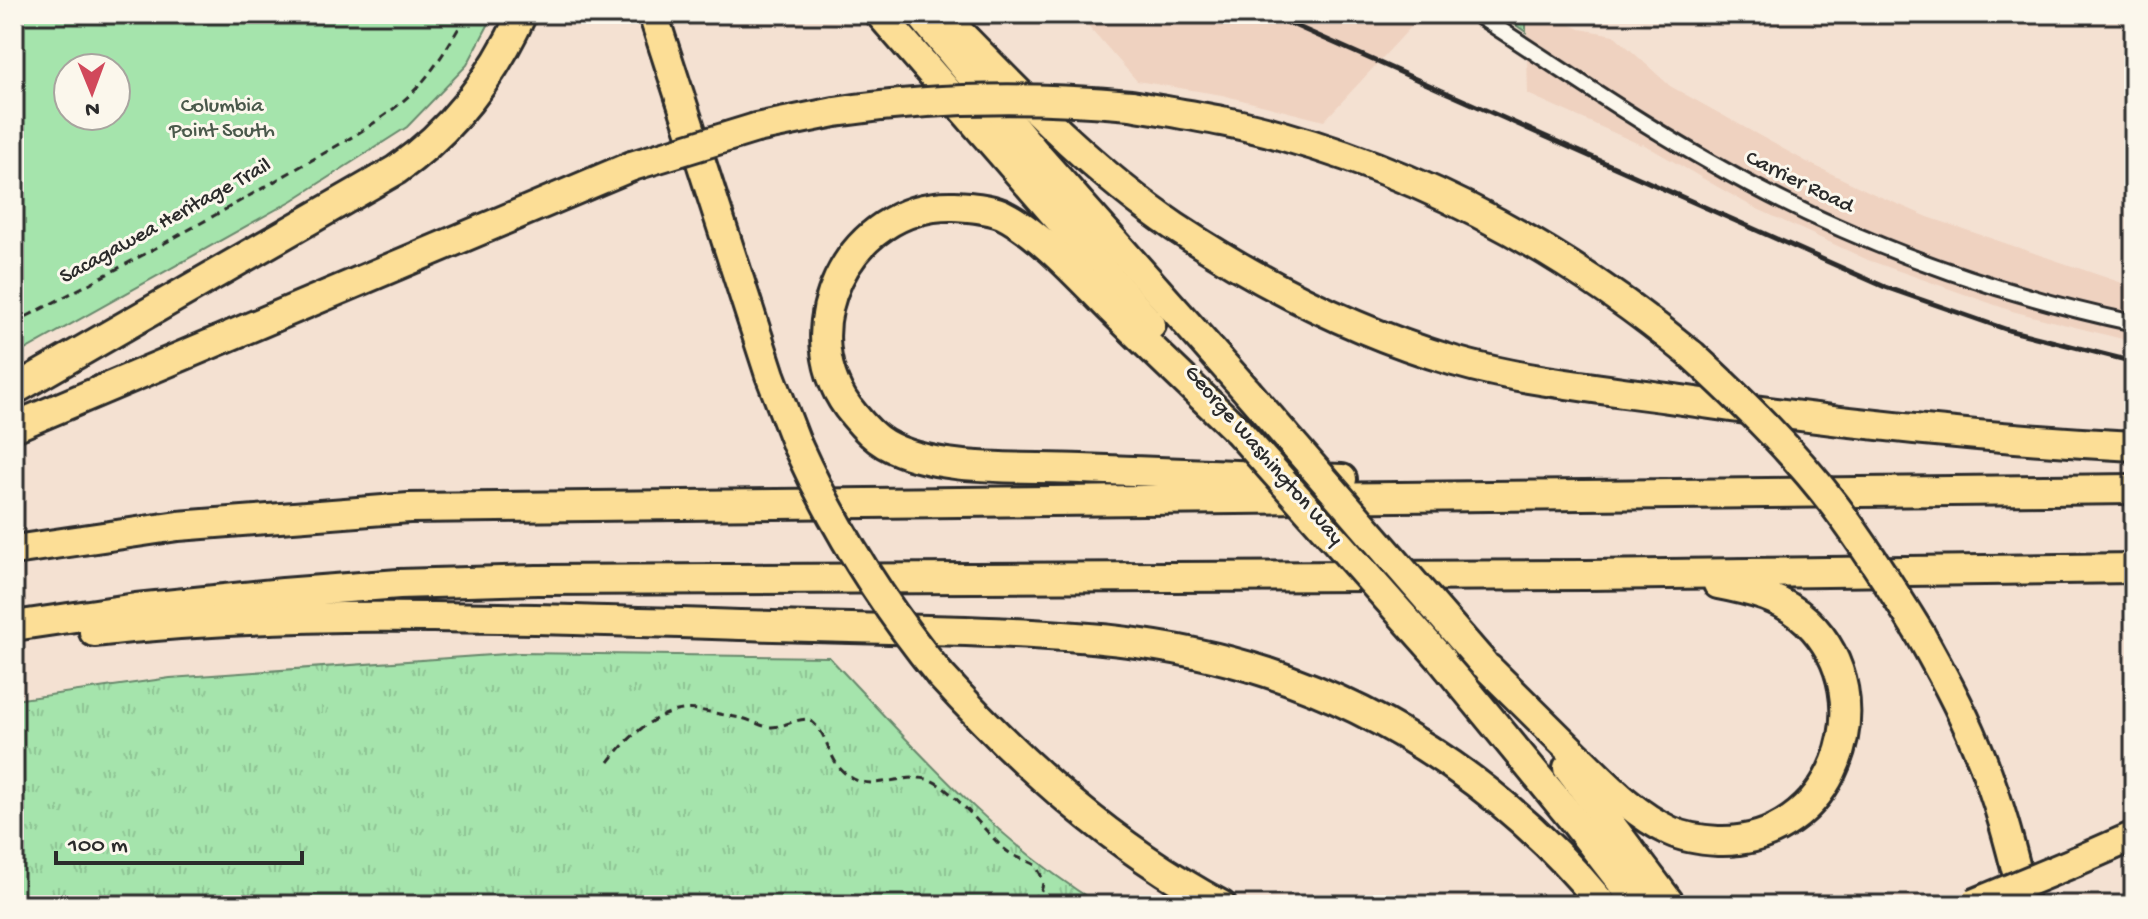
<svg xmlns="http://www.w3.org/2000/svg" width="2148" height="919" font-family="'Gochi Hand',sans-serif">
  <defs>
    <pattern id="grass-tufts" width="24" height="20" patternUnits="userSpaceOnUse" patternTransform="scale(2)"><rect width="24" height="20" fill="#a5e4ac"/><path d="M3 7l-1-3M5 7V3M7 7l1-3M15 17l-1-3M17 17v-4M19 17l1-3" fill="none" stroke="#8ec494"/></pattern>
  </defs>
  <rect width="100%" height="100%" fill="#f4e1d2"/>
  <filter id="ink" filterUnits="userSpaceOnUse"><feTurbulence type="fractalNoise" baseFrequency=".0125" numOctaves="2"/><feDisplacementMap in="SourceGraphic" scale="16" xChannelSelector="R" yChannelSelector="G"/><feConvolveMatrix kernelMatrix="1 2 1 2 8 2 1 2 1" color-interpolation-filters="sRGB"/></filter>
  <g filter="url(#ink)">
    <g fill="#efd2c0">
      <path d="M1078 14H1423L1324 121 1222 95 1137 81Z"/>
      <path d="M1526 14H1549L1580 29 1614 35 1670 86 1807 162 1874 194 1928 217 2134 287V342L2012 311 1868 260 1751 206 1643 144 1641 145 1528 94Z"/>
    </g>
    <g fill="url(#grass-tufts)" stroke="#68886c" stroke-width="2">
      <path d="M1500 14H1526V32Z"/>
      <path d="M519 653 829 657C913 746 995 841 1100 905H14V700L170 678Z"/>
    </g>
    <path fill="#a5e4ac" stroke="#68886c" stroke-width="2" fill-rule="evenodd" d="M14 14H494L467 65 407 127 293 200 14 356ZM68 68H116V116H68Z"/>
    <g fill="none" stroke-linecap="round" stroke-linejoin="round">
      <defs>
        <path id="minor" d="M1476 14C1552 63 1627 115 1706 160 1839 237 1984 291 2134 323"/>
        <g id="motorway">
          <path d="M653 14 770 375 797 445"/>
          <path d="M880 14 1151 325"/>
          <path d="M920 14 1038 156 1247 391"/>
          <path d="M941 14C1015 89 1088 168 1175 227 1260 283 1356 332 1454 361 1523 381 1597 388 1668 398 1823 421 1978 438 2134 446"/>
          <path d="M1131 105C1181 114 1232 121 1280 135 1433 178 1570 254 1692 355"/>
          <path d="M756 128 835 112"/>
          <path d="M14 390 396 170C453 130 493 77 522 14"/>
          <path d="M14 427 632 166"/>
          <path d="M1238 431C1196 391 1153 350 1111 309 1082 280 1039 232 1002 214 987 208 970 207 954 206 848 203 785 334 854 415 863 426 873 437 885 444 936 473 1022 466 1081 469 1168 472 1255 475 1342 479"/>
          <path d="M14 550 178 526 409 508 2134 489"/>
          <path d="M14 626 136 608 283 593 399 584 537 580 1586 575 2134 568"/>
          <path d="M94 632C319 606 548 620 774 626 838 628 902 629 966 631 1070 635 1165 639 1266 672 1398 715 1515 798 1603 905"/>
          <path d="M1920 634C1940 670 1960 706 1976 745 1998 796 2012 851 2025 905"/>
          <path d="M1441 659 1570 816 1639 905"/>
          <path d="M1489 669C1518 698 1547 726 1576 755 1606 784 1632 813 1670 831 1685 838 1701 840 1718 841 1832 845 1888 700 1807 621 1783 598 1750 590 1718 584"/>
          <path d="M940 675C1023 766 1112 846 1221 905"/>
          <path d="M1568 768 1671 905"/>
          <path d="M2077 861 2134 836"/>
        </g>
      </defs>
      <use href="#minor" stroke="#2b2b2b" stroke-width="20"/>
      <use href="#motorway" stroke="#2b2b2b" stroke-width="34"/>
      <g stroke="#2b2b2b" stroke-width="3" stroke-dasharray="8 6" stroke-linecap="butt">
        <path d="M14 323C105 276 194 228 282 177 325 152 374 128 411 94 434 72 451 41 467 14"/>
        <path d="M609 762C629 736 661 705 698 710 712 712 727 716 741 718 752 720 761 727 771 727 784 727 795 719 808 719 829 731 827 760 846 774 871 795 903 771 930 780 953 789 984 830 1002 847 1011 856 1024 859 1035 865 1056 894 1030 902 1006 905"/>
      </g>
      <use href="#minor" stroke="#fbf7ec" stroke-width="14"/>
      <use href="#motorway" stroke="#fcde96" stroke-width="28"/>
      <path stroke="#2b2b2b" stroke-width="5" d="M1269 14 1885 287 2008 330 2134 362"/>
      <defs>
        <g id="motorway-bridge">
          <path d="M835 112C934 97 1031 96 1131 105"/>
          <path d="M632 166 756 128"/>
          <path d="M1692 355C1743 402 1793 451 1835 506 1866 547 1893 590 1920 634"/>
          <path d="M1247 391 1483 663"/>
          <path d="M1238 431 1441 659"/>
          <path d="M797 445C835 529 882 604 940 675"/>
          <path d="M1973 904 2077 861"/>
        </g>
      </defs>
      <use href="#motorway-bridge" stroke="#2b2b2b" stroke-width="34" stroke-linecap="butt"/>
      <use href="#motorway-bridge" stroke="#fcde96" stroke-width="28"/>
    </g>
  </g>
  <g text-anchor="middle" dominant-baseline="central" stroke-width="6" stroke-linejoin="round" paint-order="stroke">
    <g font-size="22" fill="#4a594b" stroke="#fbf7ec">
      <text x="222" y="107">Columbia<tspan x="222" dy="25">Point South</tspan></text>
    </g>
    <g font-size="22" fill="#2b2b2b" stroke="#fbf7ec">
      <text transform="translate(1799 183) rotate(26)">Carrier Road</text>
      <text transform="translate(166 222) rotate(-29)">Sacagawea Heritage Trail</text>
      <text transform="translate(1263 456) rotate(49)">George Washington Way</text>
    </g>
  </g>
  <rect width="2148" height="919" fill="none" stroke="#fbf7ec" stroke-width="48"/>
  <rect x="24" y="24" width="2100" height="871" fill="none" stroke="#2b2b2b" stroke-width="3" filter="url(#ink)"/>
  <g transform="translate(92 92) rotate(179)"><circle r="38" fill="#fbf7ec" stroke="#a8a59f" stroke-width="2"/>
  <path d="M0-6L14 30L0 20L-14 30Z" fill="#d1495b"/>
  <text y="-12" font-size="22" font-weight="bold" text-anchor="middle" fill="#2b2b2b">N</text>
  </g>
  <path d="M56 851v12h246v-12" fill="none" stroke="#2b2b2b" stroke-width="4"/>
  <text x="68" y="851" font-size="24" fill="#2b2b2b" stroke="#fbf7ec" stroke-width="6" paint-order="stroke">100 m</text>
</svg>
